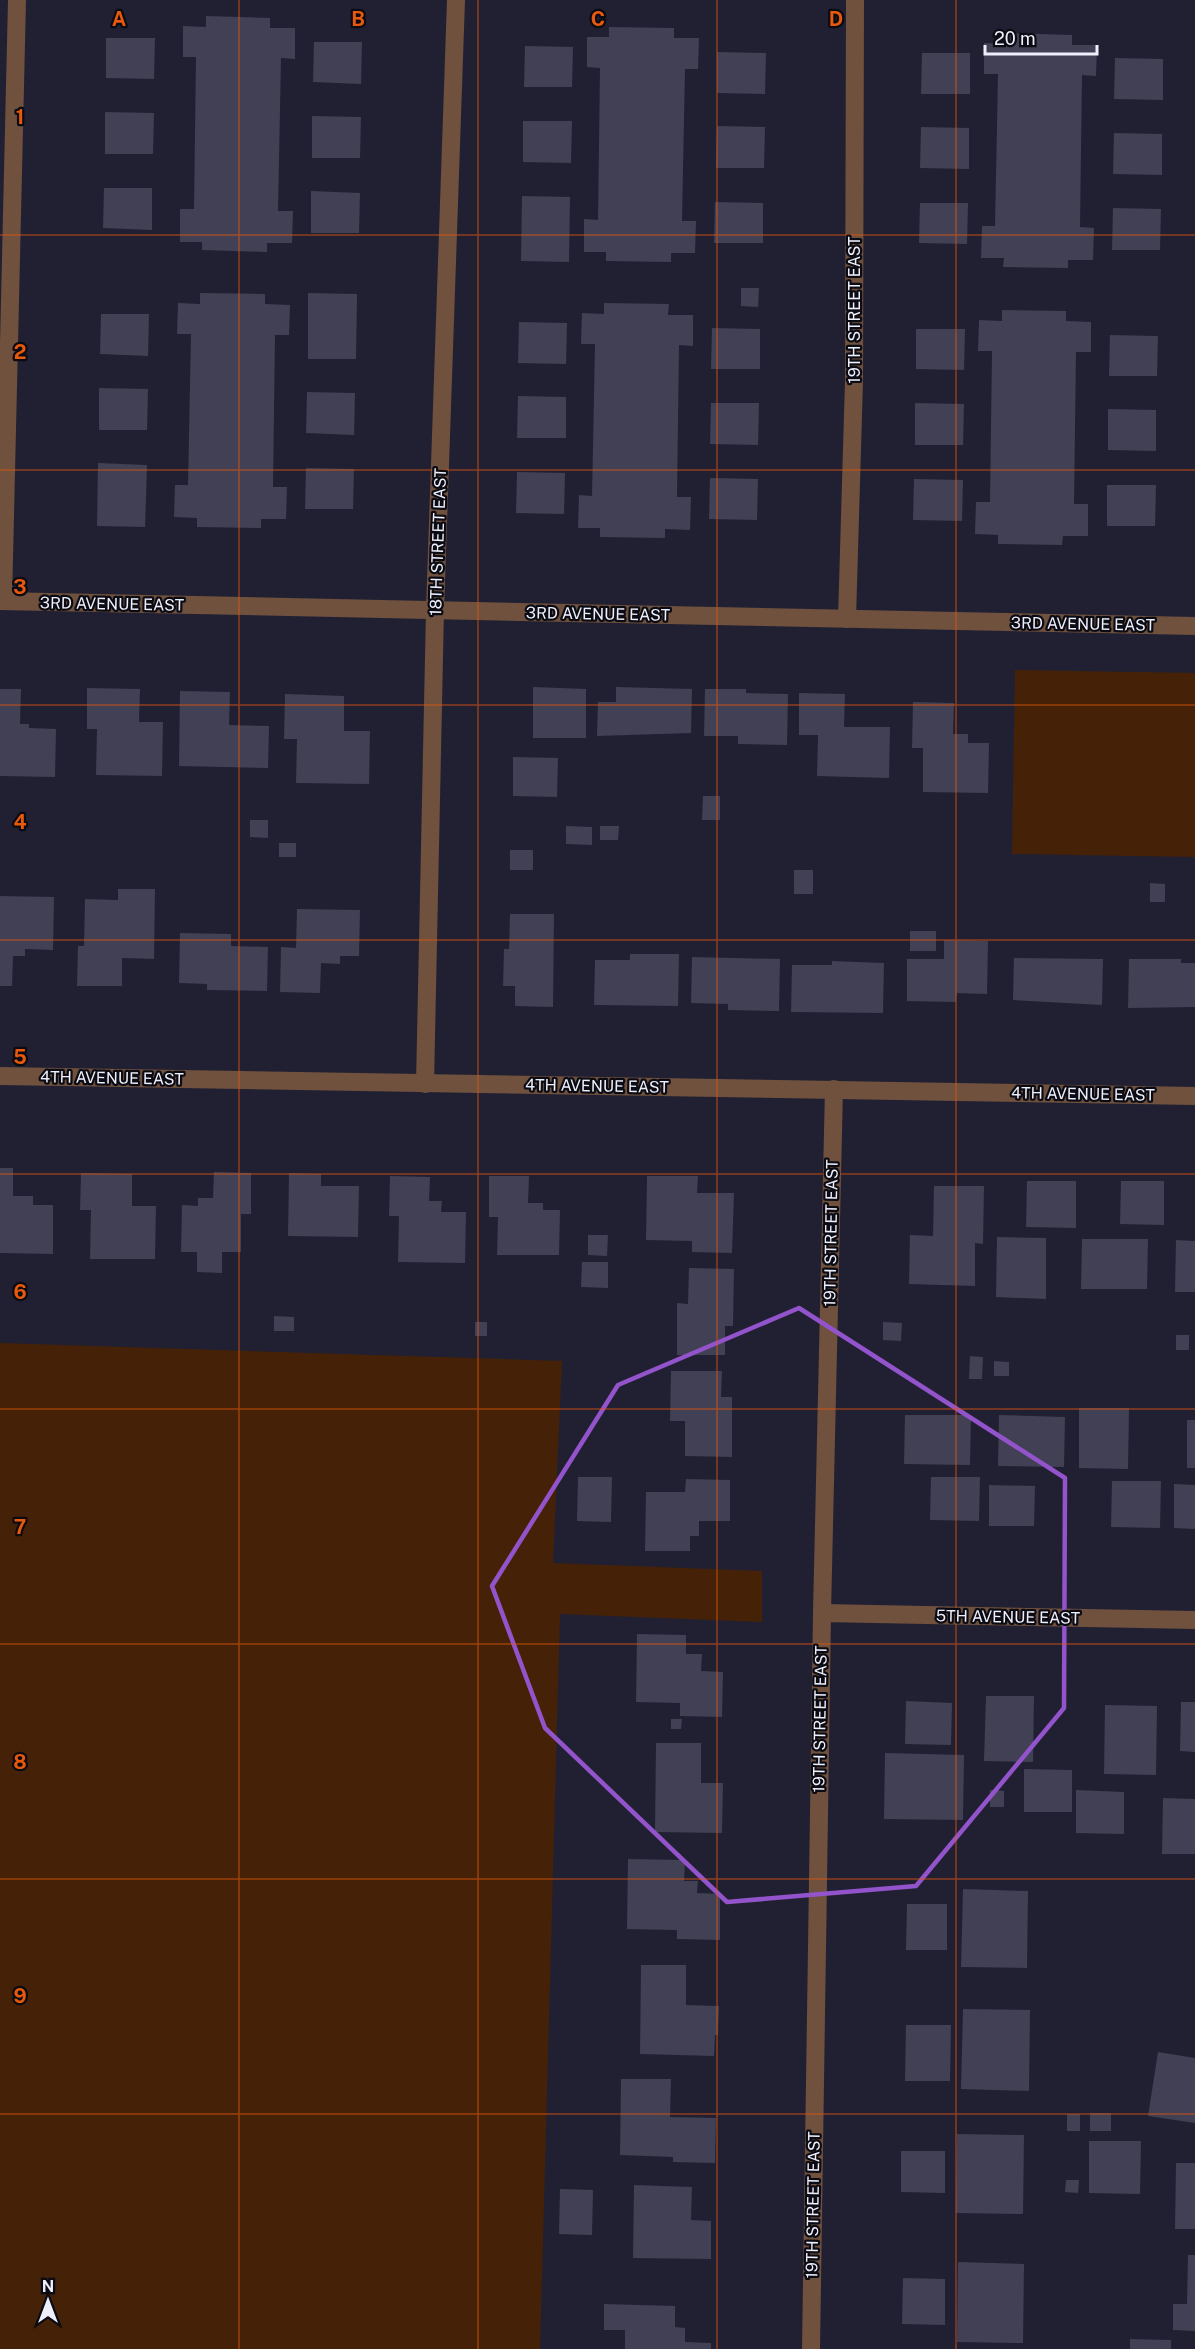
<svg xmlns="http://www.w3.org/2000/svg" width="1195" height="2349" font-family="'Public Sans',sans-serif">
  <rect width="100%" height="100%" fill="#212032"/>
  <g fill="#452207">
    <path d="M1015 670 1195 673V857L1012 854Z"/>
    <path d="M0 1343 562 1361 553 1563 762 1571V1622L560 1614 540 2349H0Z"/>
  </g>
  <g fill="#414054">
    <path d="M206 16 270 18V28H295V59L281 58 278 211H293L292 243H267V252L202 250V242H180V209H194L196 57H183V26L206 27Z"/>
    <path d="M609 27 674 28V38H699L698 69H685L682 221H696L695 253H671V262L606 261V252H584V219L598 220 600 68 587 67V37H609Z"/>
    <path d="M1007 33 1072 35V45H1097L1096 76 1082 75 1080 227 1094 228 1093 260H1068V268L1003 267 1004 258H981L982 226H995L998 74H984V43L1007 44Z"/>
    <path d="M106 38H155L154 79 106 78Z"/>
    <path d="M314 42H362L361 84 313 82Z"/>
    <path d="M525 46 573 47 572 87H524Z"/>
    <path d="M717 52 766 53 765 94 717 93Z"/>
    <path d="M922 53H970V94H921Z"/>
    <path d="M1115 58 1163 59V100L1114 99Z"/>
    <path d="M105 112 154 113 153 154H105Z"/>
    <path d="M312 116 361 117 360 158H312Z"/>
    <path d="M523 121H572L571 163 523 162Z"/>
    <path d="M717 126 765 127 764 168H716Z"/>
    <path d="M921 127 969 128V169L920 168Z"/>
    <path d="M1114 133 1162 134V175L1113 174Z"/>
    <path d="M104 188H152V230L103 228Z"/>
    <path d="M311 191 360 193 359 233H311Z"/>
    <path d="M522 196 570 197 569 262 521 261Z"/>
    <path d="M715 202 763 203V243H714Z"/>
    <path d="M920 203H968L967 244 919 243Z"/>
    <path d="M1113 208 1161 209 1160 250H1112Z"/>
    <path d="M741 288H759L758 307 741 306Z"/>
    <path d="M200 293 265 294V304L290 305 289 335H275L273 487H287L286 519H261V528L197 527V518L174 517 175 485H188L191 334H177L178 303 200 304Z"/>
    <path d="M308 293 357 294 356 359H308Z"/>
    <path d="M604 303 669 304 668 315H693V346L679 345 677 497H691L690 530 665 529V538L600 537V528H578L579 495 592 496 595 344H581L582 313 604 314Z"/>
    <path d="M1002 310 1066 311V321L1091 322V352H1076L1074 504H1088V536H1063L1062 545 998 544V535L975 534 976 502H990L992 351H978L979 320 1002 321Z"/>
    <path d="M101 314H149L148 356 100 354Z"/>
    <path d="M519 322 567 323 566 364 518 363Z"/>
    <path d="M712 328 760 329V369H711Z"/>
    <path d="M916 329H965L964 370 916 369Z"/>
    <path d="M1110 335 1158 336 1157 376H1109Z"/>
    <path d="M99 388 148 389 147 430H99Z"/>
    <path d="M307 392 355 393 354 435 306 433Z"/>
    <path d="M518 396 566 397V438H517Z"/>
    <path d="M711 403H759L758 445 710 444Z"/>
    <path d="M915 403 964 404 963 445H915Z"/>
    <path d="M1108 409 1156 410V451L1108 450Z"/>
    <path d="M98 463 147 465 145 527 97 526Z"/>
    <path d="M306 468 354 469 353 509H305Z"/>
    <path d="M517 472 565 473 564 514 516 513Z"/>
    <path d="M710 478 758 479 757 520 709 519Z"/>
    <path d="M914 479 963 480 962 521 913 520Z"/>
    <path d="M1107 485H1156L1155 526H1107Z"/>
    <path d="M533 687 586 689V738H533Z"/>
    <path d="M616 687 692 689 691 733 597 736 598 702H616Z"/>
    <path d="M87 688 140 689 139 722H163L162 776 96 775 97 729H87Z"/>
    <path d="M0 689H21L20 724H29V728L56 729 55 777 0 776Z"/>
    <path d="M705 689H746V693L788 694 787 745 738 744V736H704Z"/>
    <path d="M180 691 230 692 229 725 269 726 268 768 179 766Z"/>
    <path d="M799 693 845 694 844 727H890L889 778 817 776 818 735H799Z"/>
    <path d="M285 694 344 696V731H370L369 784 296 783 297 739H284Z"/>
    <path d="M913 702 954 703 953 734H968V743H989L988 793 923 792V748H912Z"/>
    <path d="M513 757 558 758 557 797 513 796Z"/>
    <path d="M703 796H720V820H702Z"/>
    <path d="M250 820H268V838L250 837Z"/>
    <path d="M566 826 592 827V845L566 844Z"/>
    <path d="M600 826H619L618 840H600Z"/>
    <rect x="279" y="843" width="17" height="14"/>
    <rect x="510" y="850" width="23" height="20"/>
    <rect x="794" y="870" width="19" height="24"/>
    <path d="M1150 883 1165 884V902H1150Z"/>
    <path d="M118 889H155L154 959 122 958V986H77L78 946H84L85 899 118 900Z"/>
    <path d="M0 896 54 897 53 950 25 949V956H13L12 986H0Z"/>
    <path d="M297 909 360 910 359 956H340V964L321 963 320 993 280 992 281 947 296 948Z"/>
    <path d="M510 914H554L553 1007 515 1006V986H503L504 949H509Z"/>
    <rect x="910" y="931" width="26" height="20"/>
    <path d="M180 933 231 934V946L268 947 267 991 207 990V984L179 983Z"/>
    <path d="M944 940 988 941 987 994 957 993 956 1002 907 1001V959H944Z"/>
    <path d="M630 954H679L678 1006 594 1005 595 960H630Z"/>
    <path d="M692 957 780 959 779 1011 728 1010V1004L691 1003Z"/>
    <path d="M1014 958 1103 959 1102 1005 1013 1000Z"/>
    <path d="M1129 959H1181V963H1195V1007L1128 1008Z"/>
    <path d="M832 961 884 963 883 1013 791 1012 792 965H832Z"/>
    <path d="M0 1168H13V1196H33V1205H53V1254L0 1253Z"/>
    <path d="M214 1172 251 1173V1214H241V1252H222V1273L197 1272V1252H181L182 1205 198 1206V1198H213Z"/>
    <path d="M81 1173 132 1174V1206H156L155 1259H90L91 1210H80Z"/>
    <path d="M289 1173 321 1174V1186H359L358 1237 288 1236Z"/>
    <path d="M390 1176 430 1177 429 1201H442L441 1212H466L465 1263 398 1262 399 1216H389Z"/>
    <path d="M489 1176H529L528 1203H543V1210H560L559 1255H497L498 1217H489Z"/>
    <path d="M647 1176H698L697 1193H734L732 1253 692 1252V1241L646 1240Z"/>
    <path d="M1027 1181H1076V1228L1026 1227Z"/>
    <path d="M1121 1181H1164V1225L1120 1224Z"/>
    <path d="M934 1186H984L983 1244 975 1243V1286L909 1284 910 1235 933 1236Z"/>
    <path d="M588 1235H608L607 1256 588 1255Z"/>
    <path d="M997 1237 1046 1238V1299L996 1297Z"/>
    <path d="M1082 1239H1148L1147 1289H1081Z"/>
    <path d="M1176 1240 1195 1241V1292H1175Z"/>
    <path d="M582 1262H608V1288L581 1287Z"/>
    <path d="M689 1268 734 1269 733 1326H725V1355H677V1303L688 1304Z"/>
    <path d="M274 1316 294 1317V1331H274Z"/>
    <rect x="475" y="1322" width="12" height="14"/>
    <path d="M883 1322 902 1323 901 1341 883 1340Z"/>
    <rect x="1176" y="1335" width="13" height="15"/>
    <path d="M970 1356 983 1357 982 1379H969Z"/>
    <path d="M994 1361 1009 1362V1376H994Z"/>
    <path d="M671 1371H722L721 1397H732V1457L685 1456V1421H670Z"/>
    <path d="M1079 1408H1129L1128 1469 1079 1468Z"/>
    <path d="M905 1415H971L970 1465 904 1464Z"/>
    <path d="M999 1415 1065 1417 1064 1467 998 1466Z"/>
    <rect x="1187" y="1420" width="8" height="48"/>
    <path d="M578 1477H612L611 1522 577 1521Z"/>
    <path d="M931 1477H980L979 1521 930 1520Z"/>
    <path d="M686 1479 730 1480V1521H699V1536H690V1551H645L646 1492H685Z"/>
    <path d="M1112 1481H1161L1160 1528 1111 1527Z"/>
    <path d="M1174 1484 1195 1485V1529L1174 1528Z"/>
    <path d="M989 1485 1035 1486 1034 1526H989Z"/>
    <path d="M637 1634 686 1635V1654H702L701 1671 723 1672 722 1717 680 1716V1703L636 1702Z"/>
    <path d="M986 1696H1034L1033 1762 984 1761Z"/>
    <path d="M906 1701 952 1703 951 1745 905 1744Z"/>
    <path d="M1181 1702H1195V1752L1180 1751Z"/>
    <path d="M1105 1705 1157 1706 1156 1775 1104 1774Z"/>
    <path d="M671 1719H682L681 1729H671Z"/>
    <path d="M656 1743H701V1783H723L722 1833 655 1832Z"/>
    <path d="M885 1753 964 1755 963 1820 884 1819Z"/>
    <path d="M1024 1769 1072 1770V1812H1024Z"/>
    <path d="M990 1790 1004 1791V1807H990Z"/>
    <path d="M1076 1790 1124 1792V1834L1076 1833Z"/>
    <path d="M1163 1798 1195 1799V1854H1162Z"/>
    <path d="M628 1859 685 1860 684 1881H698L697 1893 720 1894V1940L677 1939V1930L627 1929Z"/>
    <path d="M963 1889 1028 1891 1027 1968 961 1967Z"/>
    <path d="M907 1904H947V1950H906Z"/>
    <path d="M641 1965H686V2005L719 2006 718 2035H715L714 2056 640 2054Z"/>
    <path d="M963 2009 1030 2010 1029 2091 961 2089Z"/>
    <path d="M906 2025H951L950 2081H905Z"/>
    <path d="M1158 2052 1195 2058V2123L1148 2116Z"/>
    <path d="M621 2079H671L670 2117 716 2118 715 2163 673 2162V2157L620 2155Z"/>
    <rect x="1090" y="2113" width="21" height="18"/>
    <rect x="1067" y="2114" width="13" height="17"/>
    <path d="M957 2134 1024 2135 1023 2214 956 2213Z"/>
    <path d="M1089 2141H1141L1140 2194 1089 2193Z"/>
    <path d="M901 2151H945V2193L901 2192Z"/>
    <path d="M1176 2163H1195V2229H1175Z"/>
    <path d="M1066 2180H1079L1078 2193 1065 2192Z"/>
    <path d="M634 2185 692 2187 691 2220 711 2221V2259L633 2258Z"/>
    <path d="M560 2189 593 2190 592 2235 559 2234Z"/>
    <path d="M1188 2255H1195V2331L1173 2330V2304H1187Z"/>
    <path d="M958 2262 1024 2264 1023 2343 957 2342Z"/>
    <path d="M903 2278 945 2279V2325L902 2324Z"/>
    <path d="M604 2304 675 2306V2327L685 2328V2342L711 2343V2349H625V2330H604Z"/>
    <path d="M1130 2339 1171 2340V2349H1130Z"/>
  </g>
  <g fill="none" stroke-linecap="round" stroke-linejoin="round">
    <g stroke="#6f513e" stroke-width="18">
      <path d="M0 601 1195 626"/>
      <path d="M3 601 17 0"/>
      <path d="M847 619 854 381 855 0"/>
      <path d="M0 1076 1195 1096"/>
      <path d="M425 1084 435 610 456 0"/>
      <path d="M822 1613 1195 1620"/>
      <path d="M811 2349 822 1613 834 1089"/>
    </g>
  </g>
  <path fill="none" stroke="#9253cb" stroke-width="4.5" stroke-linejoin="round" d="M799 1308 1065 1478 1064 1708 916 1886 727 1902 545 1728 492 1586 618 1385Z"/>
  <path fill="none" stroke="#e8590c" stroke-width="1.5" stroke-opacity="0.55" d="M239 0V2349M478 0V2349M717 0V2349M956 0V2349M0 235H1195M0 470H1195M0 705H1195M0 940H1195M0 1174H1195M0 1409H1195M0 1644H1195M0 1879H1195M0 2114H1195"/>
  <g text-anchor="middle" dominant-baseline="central" stroke-width="4.5" stroke-linejoin="round" paint-order="stroke">
    <g font-size="16" fill="#efeffc" stroke="#0b0b13">
      <text transform="translate(854 310) rotate(-90)">19TH STREET EAST</text>
      <text transform="translate(438 542) rotate(-88)">18TH STREET EAST</text>
      <text transform="translate(112 604) rotate(1)">3RD AVENUE EAST</text>
      <text transform="translate(598 614) rotate(1)">3RD AVENUE EAST</text>
      <text transform="translate(1083 624) rotate(1)">3RD AVENUE EAST</text>
      <text transform="translate(112 1078) rotate(1)">4TH AVENUE EAST</text>
      <text transform="translate(597 1086) rotate(1)">4TH AVENUE EAST</text>
      <text transform="translate(1083 1094) rotate(1)">4TH AVENUE EAST</text>
      <text transform="translate(831 1233) rotate(-89)">19TH STREET EAST</text>
      <text transform="translate(1008 1617) rotate(1)">5TH AVENUE EAST</text>
      <text transform="translate(820 1719) rotate(-89)">19TH STREET EAST</text>
      <text transform="translate(813 2205) rotate(-89)">19TH STREET EAST</text>
    </g>
  </g>
  <g font-size="20" text-anchor="middle" font-weight="bold" fill="#e8590c" stroke="#0b0b13" stroke-width="4.5" stroke-linejoin="round" paint-order="stroke">
    <text x="119" y="26">A</text>
    <text x="358" y="26">B</text>
    <text x="598" y="26">C</text>
    <text x="836" y="26">D</text>
    <text x="20" y="124">1</text>
    <text x="20" y="359">2</text>
    <text x="20" y="594">3</text>
    <text x="20" y="829">4</text>
    <text x="20" y="1064">5</text>
    <text x="20" y="1299">6</text>
    <text x="20" y="1534">7</text>
    <text x="20" y="1769">8</text>
    <text x="20" y="2003">9</text>
  </g>
  <g transform="translate(48 2301)" stroke="#0b0b13" stroke-width="4.5" paint-order="stroke">
  <path d="M0-4.5L10 22L0 15L-10 22Z" fill="#efeffc"/>
  <text y="-9" font-size="16" font-weight="bold" text-anchor="middle" fill="#efeffc">N</text>
  </g>
  <path d="M985 45v9h112v-9" fill="none" stroke="#efeffc" stroke-width="3"/>
  <text x="994" y="45" font-size="18" fill="#efeffc" stroke="#0b0b13" stroke-width="4.5" paint-order="stroke">20 m</text>
</svg>
